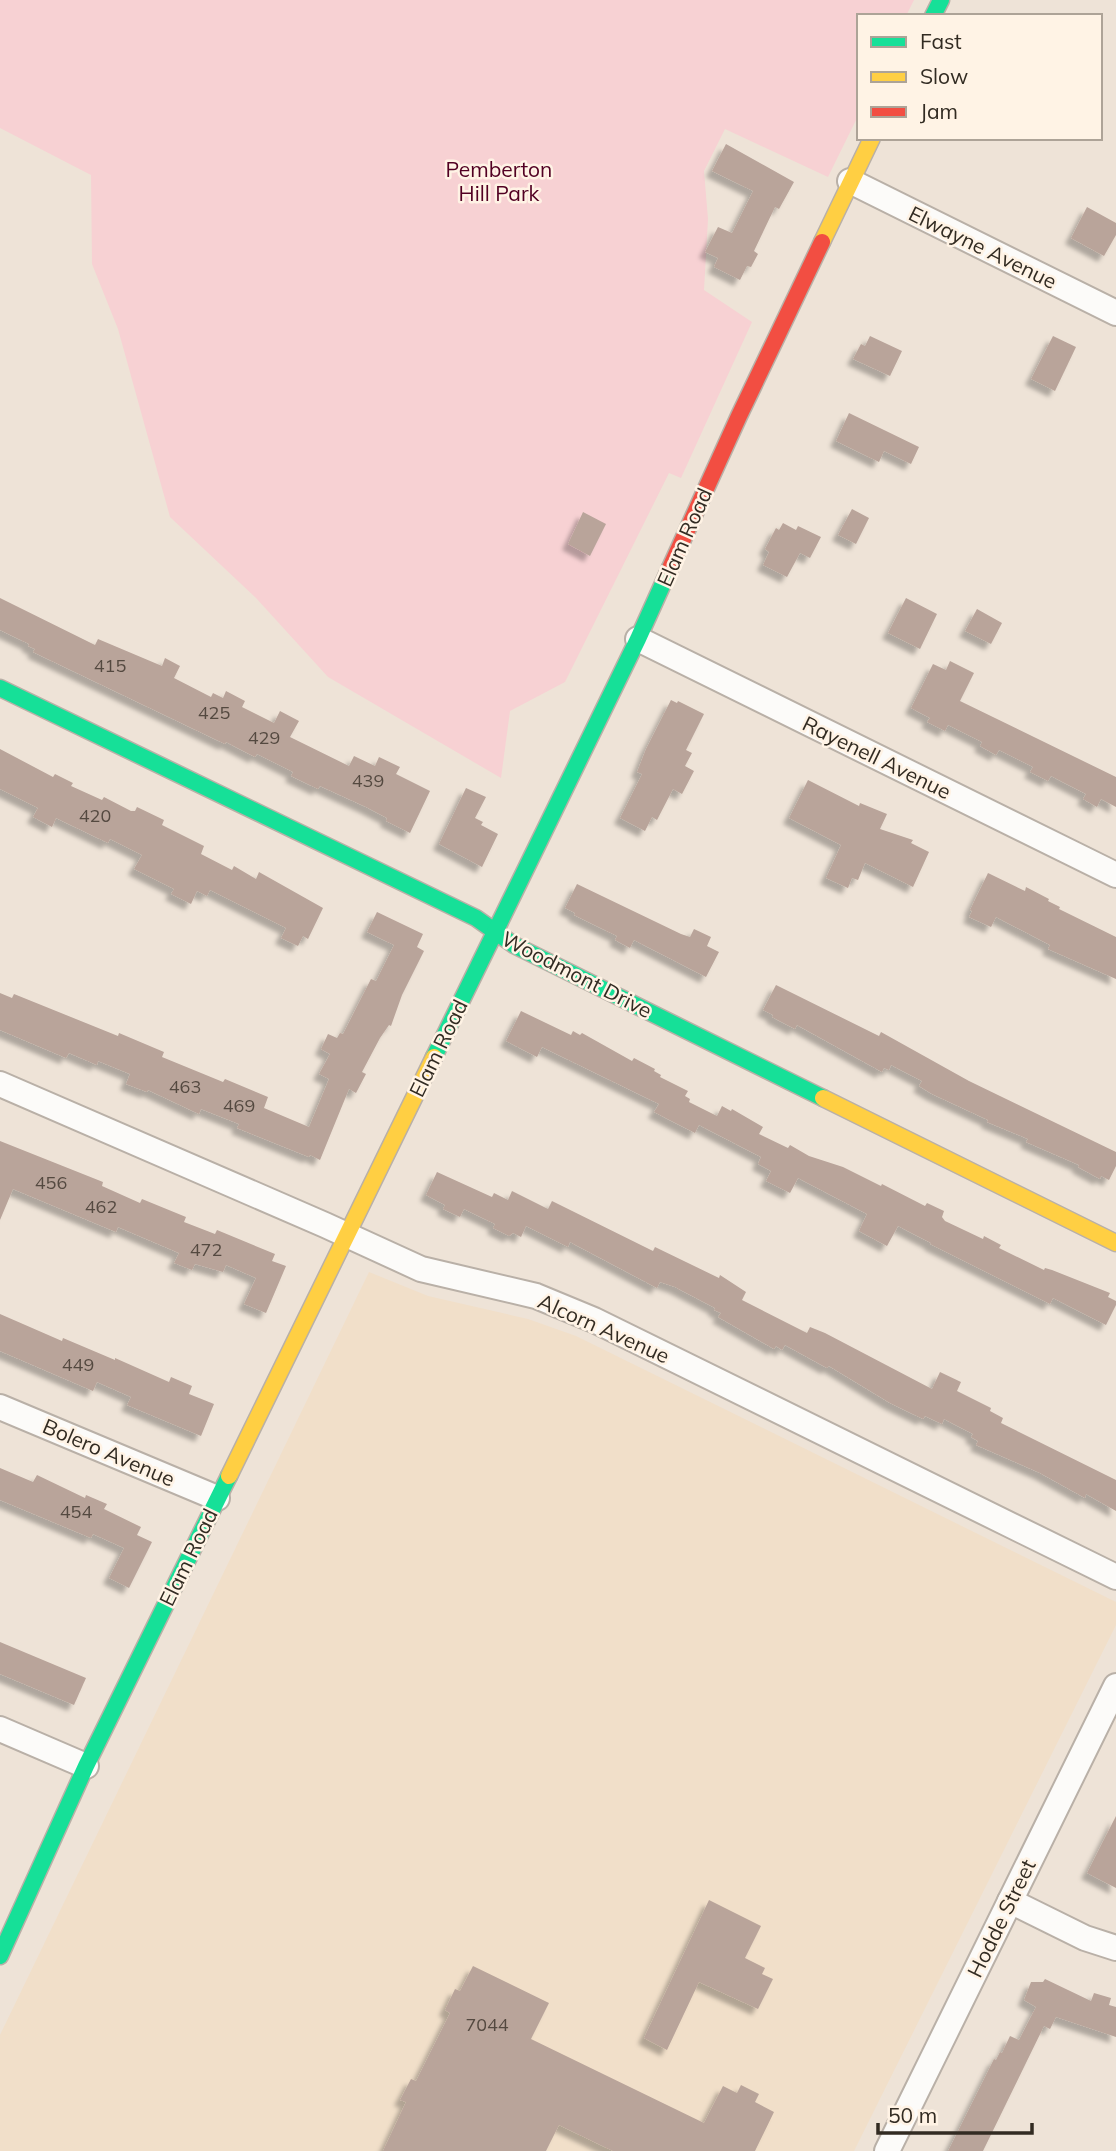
<svg xmlns="http://www.w3.org/2000/svg" width="1116" height="2151" font-family="Mulish,sans-serif">
  <defs>
    <filter id="shadow"><feDropShadow dx="-6" dy="6" stdDeviation="2" flood-color="#0004"/></filter>
  </defs>
  <rect width="100%" height="100%" fill="#eee3d7"/>
  <path fill="#f1dfc9" d="M369 1272 428 1296 528 1319 576 1336 1116 1602V1625L854 2151H0V2035Z"/>
  <path fill="#f7d1d3" d="M0 0H914L906 16H859V114L828 177 725 129 704 171 708 219 704 290 752 322 681 478 669 473 565 682 510 711 501 778 328 677 256 598 170 517 118 329 92 264 91 175 0 128Z"/>
  <g fill="#b9a49a" filter="url(#shadow)">
    <path d="M726 144 794 182 779 209 775 207 754 251 758 254 751 267 747 266 740 280 714 267 718 258 705 252 718 227 732 233 753 191 712 171Z"/>
    <path d="M1087 207 1116 223V235L1104 256 1071 238Z"/>
    <path d="M870 336 902 351 890 376 853 359 861 344 865 346Z"/>
    <path d="M1053 336 1076 347 1055 391 1031 379Z"/>
    <path d="M849 413 919 447 911 464 884 451 879 462 836 441Z"/>
    <path d="M852 509 869 518 856 544 838 535Z"/>
    <path d="M583 512 606 524 590 556 568 544Z"/>
    <path d="M783 523 796 530 798 526 821 537 810 558 800 553 787 577 763 565 769 552 765 549 776 528 779 530Z"/>
    <path d="M0 598 95 645 98 639 162 666 165 658 180 666 174 678 211 697 213 693 223 698 226 691 245 701 242 707 274 723 280 711 299 721 290 737 349 766 354 756 375 766 379 757 400 767 396 774 430 791 410 833 386 821 387 818 366 807 320 786 318 789 291 776 293 772 257 754 255 757 226 742 225 744 33 652 35 649 28 646 29 644 0 630Z"/>
    <path d="M906 598 937 614 920 649 888 633Z"/>
    <path d="M977 609 1002 623 991 644 965 631Z"/>
    <path d="M950 661 974 673 960 701 1116 777V807L1101 799 1097 807 1083 799 1086 794 1051 776 1048 781 1030 772 1033 767 999 750 996 755 980 746 982 742 948 725 945 731 927 722 930 718 911 708 933 664 946 670Z"/>
    <path d="M671 700 677 703 678 701 704 714 686 750 692 753 685 766 694 771 682 794 673 789 657 820 652 817 645 831 620 818 642 774 637 772 646 749Z"/>
    <path d="M0 749 53 777 55 774 73 783 71 786 102 800 104 797 131 811H135L137 807 164 820 162 825 204 846 201 854 232 870 234 866 256 879 259 872 323 908 308 939 303 936 298 946 281 938 286 928 210 890 207 896 197 891 191 904 171 894 174 889 134 869 142 855 110 839 108 843 56 818 52 827 33 817 38 808 0 789Z"/>
    <path d="M808 780 859 806 860 803 887 814 880 829 913 840 911 843 929 852 913 887 865 863 858 880 852 878 848 888 826 878 841 845 789 818Z"/>
    <path d="M466 788 486 797 475 818 483 822 481 825 498 834 482 867 439 844Z"/>
    <path d="M988 873 1025 891 1026 887 1049 899 1048 901 1060 907 1059 909 1116 937V979L1048 949 1050 945 996 917 991 927 969 917 972 911 970 910Z"/>
    <path d="M577 884 681 934 690 937 694 929 711 937 707 946 719 952 706 977 634 940 630 948 615 940 617 936 574 915 575 913 565 908Z"/>
    <path d="M377 912 423 934 417 947 424 951 402 995 391 1026 389 1025 380 1038 362 1072 366 1074 356 1093 349 1089 320 1160 310 1155 309 1157 237 1128 239 1124 201 1109 199 1114 148 1090 147 1092 126 1084 130 1074 98 1061 97 1065 69 1053 66 1058 0 1030V993L12 998 14 994 118 1036 119 1033 164 1052 162 1057 223 1082 225 1079 268 1097 264 1108 309 1127 329 1079 319 1074 330 1054 321 1049 328 1034 337 1038 340 1033 343 1034 371 979 376 981 394 945 367 932Z"/>
    <path d="M776 985 879 1036 881 1032 969 1081 1116 1152V1166L1109 1180 1101 1176 1100 1179 1078 1167 1079 1165 1026 1142 1028 1139 987 1122 988 1120 932 1094 919 1086 922 1081 891 1065 889 1070 884 1068 882 1072 797 1025 795 1029 772 1017 773 1015 763 1010Z"/>
    <path d="M521 1011 571 1035 573 1031 580 1035 582 1033 632 1061 634 1058 655 1069 654 1071 661 1075 660 1077 688 1091 685 1096 690 1099 689 1102 717 1116 722 1106 731 1111 732 1109 763 1127 759 1134 788 1148 790 1145 809 1156 843 1167 881 1186 882 1184 925 1206 927 1203 944 1211 942 1217 945 1221 983 1239 984 1236 1001 1245 999 1248 1044 1270 1045 1268 1052 1270 1110 1293 1108 1297 1116 1301V1305L1106 1325 1053 1298 1050 1304 930 1244 931 1243 898 1226 887 1246 859 1231 867 1214 798 1178 790 1193 766 1181 771 1171 758 1164 761 1157 699 1125 695 1133 654 1112 659 1104 542 1047 537 1057 506 1041Z"/>
    <path d="M0 1141 103 1182 102 1186 140 1203 142 1199 186 1217 184 1222 215 1234 217 1230 275 1254 272 1261 286 1266 266 1313 244 1304 256 1278 226 1265 223 1272 195 1264 192 1270 174 1263 179 1253 118 1227 116 1232 13 1189 0 1220Z"/>
    <path d="M437 1172 492 1197 494 1193 508 1200 512 1191 548 1209 552 1201 653 1251 655 1247 719 1278 720 1275 746 1292 742 1300 807 1333 810 1327 825 1333 932 1389 940 1372 961 1382 957 1391 991 1408 990 1411 1003 1418 1001 1423 1116 1480V1511L1086 1494 1085 1498 1040 1473 976 1445 978 1441 971 1437 973 1434 944 1419 942 1424 925 1416 923 1419 890 1403 829 1366 827 1368 785 1345 782 1350 776 1346 774 1349 718 1317 721 1313 714 1310 715 1308 675 1287 660 1282 657 1288 570 1242 568 1247 526 1226 521 1237 513 1233 509 1236 493 1228 495 1224 464 1209 460 1217 443 1209 445 1205 426 1195Z"/>
    <path d="M0 1314 62 1341 63 1338 115 1360V1358L169 1382 171 1377 192 1386 189 1394 214 1404 201 1436 127 1405 131 1397 97 1382 93 1391 0 1351Z"/>
    <path d="M0 1468 33 1482 37 1475 85 1498 86 1495 107 1504 104 1509 141 1527 137 1535 152 1542 129 1588 109 1578 124 1548 93 1534 91 1538 0 1500Z"/>
    <path d="M0 1642 86 1678 74 1705 0 1674Z"/>
    <path d="M1116 1816V1888L1087 1873Z"/>
    <path d="M709 1900 761 1926 745 1958 765 1968 762 1974 773 1979 758 2009 699 1982 667 2050 644 2038Z"/>
    <path d="M473 1966 549 2003 531 2039 704 2123 723 2086 737 2093 741 2085 759 2094 755 2102 774 2112 755 2151H613L559 2125 546 2151H383L406 2102 400 2100 411 2079 416 2081 450 2013 445 2010 455 1989 460 1991Z"/>
    <path d="M1045 1979 1091 2001 1094 1993 1111 1998 1109 2005 1116 2007V2037L1056 2017 1050 2029 1044 2026 983 2151H948L994 2059 996 2060 1000 2052 1002 2053 1010 2036 1019 2040 1036 2007 1024 2000 1031 1982H1043Z"/>
  </g>
  <g fill="none" stroke-linecap="round" stroke-linejoin="round">
    <defs>
      <g id="street">
        <path d="M850 181 1116 313"/>
        <path d="M638 639 1116 875"/>
        <path d="M0 1084 325 1225 421 1269 536 1296 594 1320 1116 1577"/>
        <path d="M0 1407 217 1498"/>
        <path d="M0 1729 86 1766"/>
        <path d="M1010 1901 1085 1938 1116 1948"/>
        <path d="M887 2151 1116 1686"/>
      </g>
      <g id="fast">
        <path d="M933 16 941 0"/>
        <path d="M0 688 476 918 514 945 823 1098"/>
        <path d="M434 1057 638 639 670 568"/>
        <path d="M0 1956 86 1766 229 1476"/>
      </g>
      <g id="slow">
        <path d="M822 242 872 138"/>
        <path d="M823 1098 1116 1243"/>
        <path d="M229 1476 434 1057"/>
      </g>
      <path id="jam" d="M670 568 739 416 822 242"/>
    </defs>
    <use href="#street" stroke="#b9b0a7" stroke-width="28"/>
    <use href="#fast" stroke="#b9b0a7" stroke-width="19"/>
    <use href="#slow" stroke="#b9b0a7" stroke-width="19"/>
    <use href="#jam" stroke="#b9b0a7" stroke-width="19"/>
    <use href="#street" stroke="#fcfbf9" stroke-width="24"/>
    <use href="#fast" stroke="#16e098" stroke-width="16"/>
    <use href="#slow" stroke="#ffcf43" stroke-width="16"/>
    <use href="#jam" stroke="#f24e42" stroke-width="16"/>
  </g>
  <g text-anchor="middle" dominant-baseline="central" stroke-width="5" stroke-linejoin="round" paint-order="stroke">
    <g font-size="18" fill="#544940">
      <text x="110" y="665">415</text>
      <text x="214" y="712">425</text>
      <text x="264" y="737">429</text>
      <text x="368" y="780">439</text>
      <text x="95" y="815">420</text>
      <text x="185" y="1086">463</text>
      <text x="239" y="1105">469</text>
      <text x="51" y="1182">456</text>
      <text x="101" y="1206">462</text>
      <text x="206" y="1249">472</text>
      <text x="78" y="1364">449</text>
      <text x="76" y="1511">454</text>
      <text x="487" y="2024">7044</text>
    </g>
    <g font-size="21" fill="#520023" stroke="#fff3e5">
      <text x="499" y="169">Pemberton<tspan x="499" dy="24">Hill Park</tspan></text>
    </g>
    <g font-size="21" fill="#322b22" stroke="#fff3e5">
      <text transform="translate(983 247) rotate(26)">Elwayne Avenue</text>
      <text transform="translate(684 537) rotate(-66)">Elam Road</text>
      <text transform="translate(877 757) rotate(26)">Rayenell Avenue</text>
      <text transform="translate(577 974) rotate(27)">Woodmont Drive</text>
      <text transform="translate(438 1048) rotate(-64)">Elam Road</text>
      <text transform="translate(604 1328) rotate(24)">Alcorn Avenue</text>
      <text transform="translate(109 1452) rotate(23)">Bolero Avenue</text>
      <text transform="translate(188 1557) rotate(-64)">Elam Road</text>
      <text transform="translate(1001 1918) rotate(-64)">Hodde Street</text>
    </g>
  </g>
  <rect x="857" y="14" width="245" height="126" fill="#fff3e5" stroke="#ada397" stroke-width="2"/>
  <rect x="871" y="37" width="35" height="10" fill="#16e098" stroke="#ada397" stroke-width="2"/>
  <text x="920" y="49" font-size="21" fill="#322b22">Fast</text>
  <rect x="871" y="72" width="35" height="10" fill="#ffcf43" stroke="#ada397" stroke-width="2"/>
  <text x="920" y="84" font-size="21" fill="#322b22">Slow</text>
  <rect x="871" y="107" width="35" height="10" fill="#f24e42" stroke="#ada397" stroke-width="2"/>
  <text x="920" y="119" font-size="21" fill="#322b22">Jam</text>
  <path d="M878 2123v10h154v-10" fill="none" stroke="#322b22" stroke-width="3.5"/>
  <text x="888" y="2123" font-size="21" fill="#322b22" stroke="#fff3e5" stroke-width="5" paint-order="stroke">50 m</text>
</svg>
